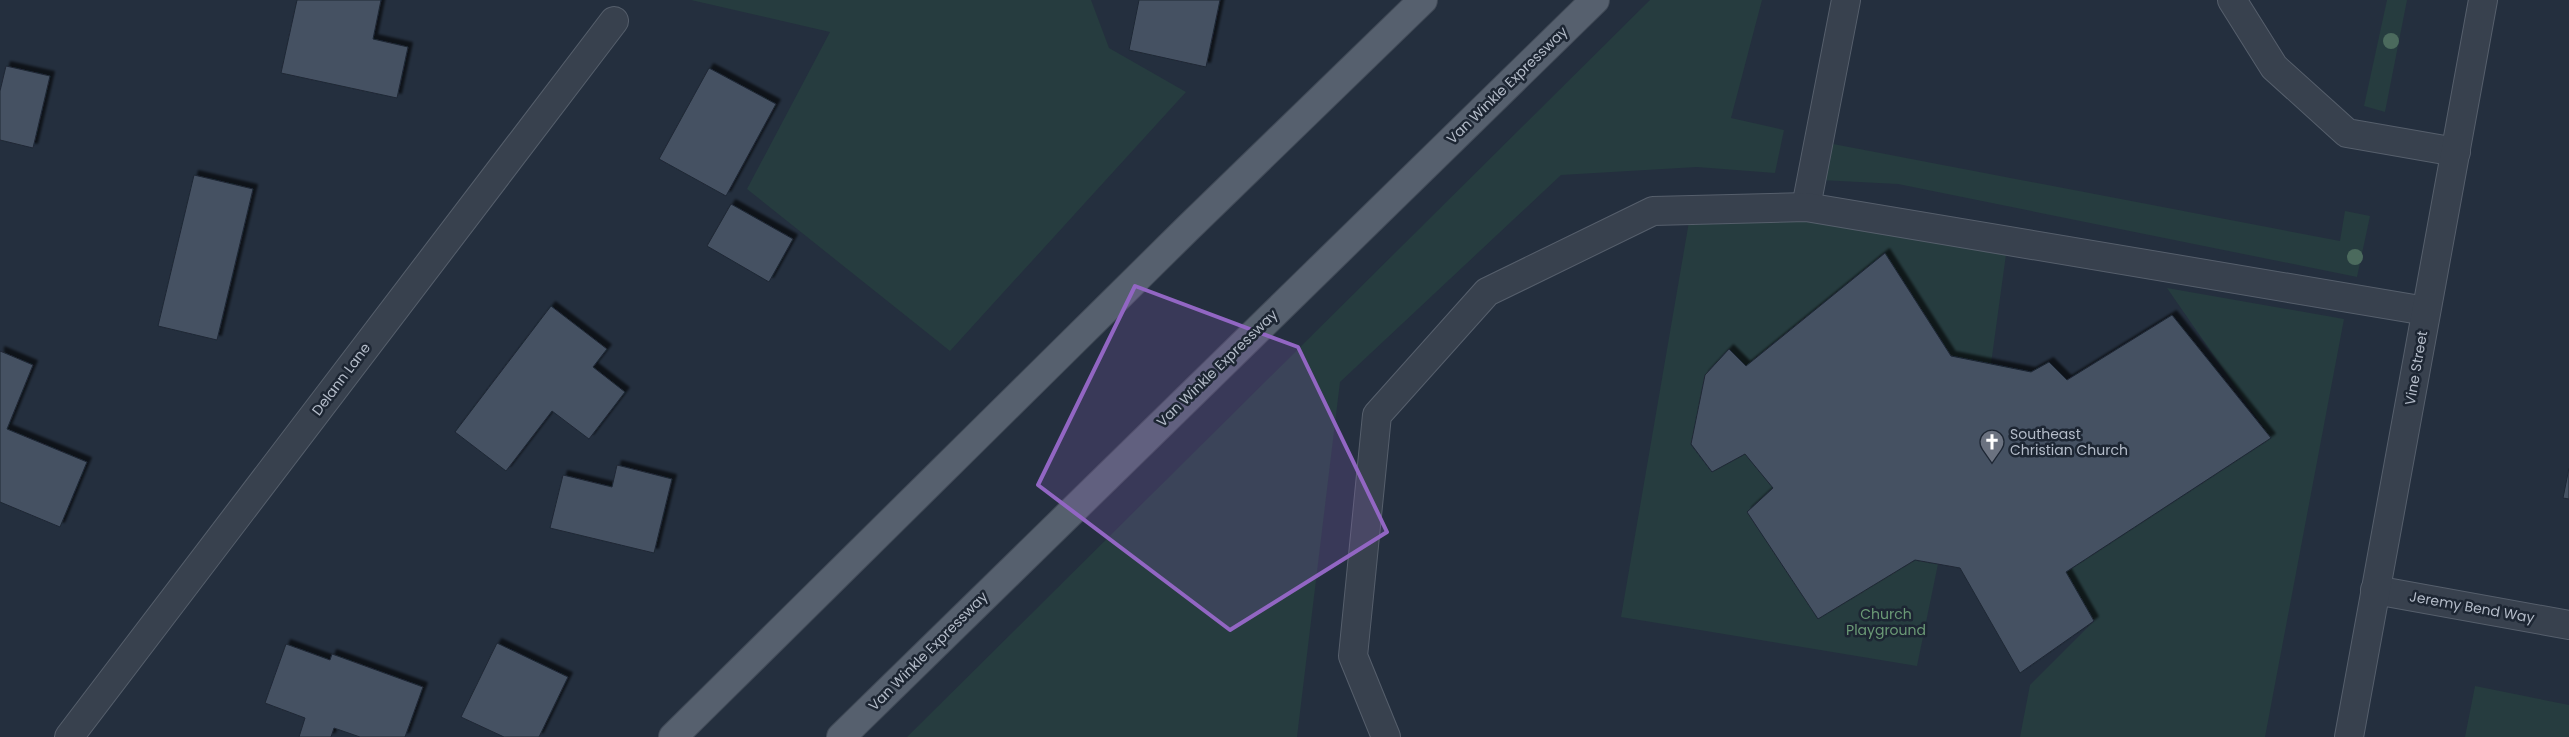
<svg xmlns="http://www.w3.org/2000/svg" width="2569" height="737" font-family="Poppins,sans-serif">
  <defs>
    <filter id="shadow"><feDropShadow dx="4.5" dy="-4.5" stdDeviation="1" flood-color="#0009"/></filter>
  </defs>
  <rect width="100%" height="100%" fill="#242f3e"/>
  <g fill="#263c3f">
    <path d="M691 0H1091L1109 48 1186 92 950 351 747 189 830 32Z"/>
    <path d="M1650 0H1762L1731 118 1784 130 1775 173 1697 167 1561 175 1340 382 1297 737H907Z"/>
    <path d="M2387 0H2407L2385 112 2364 106Z"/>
    <path d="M1828 143 2340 241 2345 211 2370 216 2357 277 1898 184 1820 180Z"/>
    <path d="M1806 207 2007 247 1991 364 1951 356 1885 253 1746 366 1729 349 1705 375 1691 445 1712 472 1745 454 1773 488 1747 512 1818 618 1915 560 1938 564 1917 666 1621 617 1691 210Z"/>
    <path d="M2167 288 2344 319 2265 737H2020L2030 685 2094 621 2066 572 2271 438Z"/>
    <path d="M2475 686 2569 705V737H2465Z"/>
  </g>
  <g fill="#455162" stroke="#1f2835" filter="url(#shadow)">
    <path d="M297 0H381L373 39 408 47 397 98 281 73Z"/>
    <path d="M1139 0H1220L1206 67 1129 50Z"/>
    <path d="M6 66 50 76 33 148 0 140V91Z"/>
    <path d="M709 68 776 104 726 196 659 159Z"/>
    <path d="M194 175 253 189 217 340 158 326Z"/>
    <path d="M731 204 793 239 769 282 707 246Z"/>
    <path d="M1885 253 1951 356 2031 372 2049 362 2067 380 2172 315 2271 438 2066 572 2094 621 2020 673 1960 568 1915 560 1818 619 1747 512 1773 488 1745 454 1712 472 1691 444 1705 375 1729 349 1746 366Z"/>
    <path d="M551 306 607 349 593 367 625 392 589 439 552 411 506 471 455 432Z"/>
    <path d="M0 351 33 365 7 429 87 462 60 527 0 502Z"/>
    <path d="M617 465 672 479 654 553 550 528 563 475 612 487Z"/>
    <path d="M2569 468V499L2563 498Z"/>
    <path d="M497 643 568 677 539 737H504L461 717Z"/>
    <path d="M286 644 330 660 332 654 423 687 405 737H360L334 728 331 737H299L305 718 265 703Z"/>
  </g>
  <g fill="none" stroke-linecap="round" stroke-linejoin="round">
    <defs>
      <g id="minor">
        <path d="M2232 0 2274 67 2347 133 2456 152"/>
        <path d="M1806 207 1846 0"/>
        <path d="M2375 590 2569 625"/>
        <path d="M69 737 614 21"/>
        <path d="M1386 737 1353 656 1377 415 1487 292 1653 211 1806 207 2426 311"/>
        <path d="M2349 737 2483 0"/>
      </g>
      <g id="major">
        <path d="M673 737 1187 229 1423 0"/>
        <path d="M841 737 1595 0"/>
      </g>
    </defs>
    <use href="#minor" stroke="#565f6c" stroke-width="30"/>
    <use href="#major" stroke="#414a57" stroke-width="30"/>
    <use href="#minor" stroke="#38414e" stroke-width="28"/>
    <use href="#major" stroke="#56606e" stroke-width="28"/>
  </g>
  <g fill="#4b6a5d">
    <circle cx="2391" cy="41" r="8"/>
    <circle cx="2355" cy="257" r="8"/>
  </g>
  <path fill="#9266c3" fill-opacity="0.2" stroke="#9266c3" stroke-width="4" stroke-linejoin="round" d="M1135 286 1298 347 1387 532 1230 630 1038 485Z"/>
  <defs>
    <symbol id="church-pin" viewBox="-11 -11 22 30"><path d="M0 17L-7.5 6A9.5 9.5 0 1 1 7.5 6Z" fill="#6b7280" stroke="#1d2633"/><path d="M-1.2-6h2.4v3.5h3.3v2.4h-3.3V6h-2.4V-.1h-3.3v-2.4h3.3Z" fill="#fff"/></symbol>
  </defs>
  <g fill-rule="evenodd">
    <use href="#church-pin" x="1978" y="428" width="28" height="38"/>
  </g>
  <g text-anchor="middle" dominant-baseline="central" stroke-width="5" stroke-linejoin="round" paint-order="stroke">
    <g font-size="14" fill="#b4bcc9" stroke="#1d2633">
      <text transform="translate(1507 85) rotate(-44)">Van Winkle Expressway</text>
      <text transform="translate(1217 368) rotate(-44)">Van Winkle Expressway</text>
      <text transform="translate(2416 368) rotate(-80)">Vine Street</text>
      <text transform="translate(341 379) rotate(-53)">Delann Lane</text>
      <text transform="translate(2472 607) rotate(10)">Jeremy Bend Way</text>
      <text transform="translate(928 651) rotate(-45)">Van Winkle Expressway</text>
    </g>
    <g font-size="14" fill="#b4bcc9" stroke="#1d2633" text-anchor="start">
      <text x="2010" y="434">Southeast<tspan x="2010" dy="16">Christian Church</tspan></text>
    </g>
    <g font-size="14" fill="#6b9a76" stroke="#1d2633">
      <text x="1886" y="614">Church<tspan x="1886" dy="16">Playground</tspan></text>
    </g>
  </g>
</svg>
